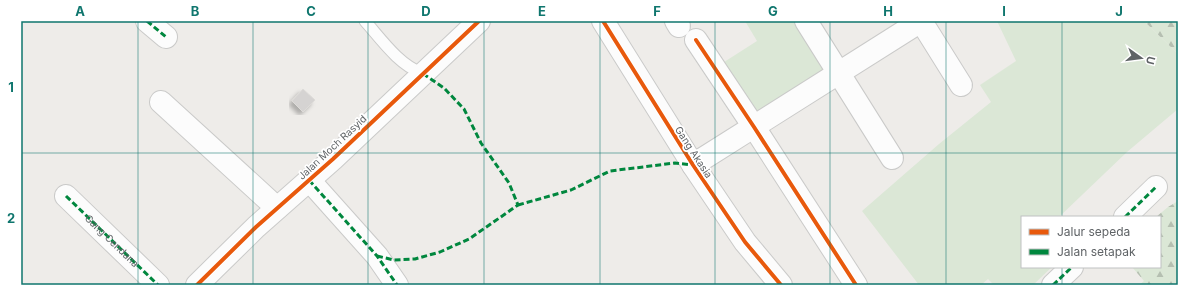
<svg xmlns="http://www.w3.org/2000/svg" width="1199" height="306" font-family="Inter,sans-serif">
  <defs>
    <pattern id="forest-firs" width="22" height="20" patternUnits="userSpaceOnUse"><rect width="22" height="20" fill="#dbe7d6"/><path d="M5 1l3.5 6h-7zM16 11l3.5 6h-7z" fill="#b5bfb1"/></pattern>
    <filter id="shadow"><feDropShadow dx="-3.5" dy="3.5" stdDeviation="2" flood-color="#0004"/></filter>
  </defs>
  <rect width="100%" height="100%" fill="#eeece9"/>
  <g fill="#dbe7d6">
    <path d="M745 21H797L828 69 755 115 721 64 757 41Z"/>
    <path d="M997 21H1144L1178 54V109L1127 152 1059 217H1022V267H1052L1033 285H994L988 279 981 285H919L862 211 939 144 991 102 980 85 1016 61Z"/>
  </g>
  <g fill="url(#forest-firs)">
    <path d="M1144 21H1178V54Z"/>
    <path d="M1178 201V285H1139L1144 281 1132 267H1160V217H1156L1168 207Z"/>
  </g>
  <path fill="#d5d3d2" stroke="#dddbd8" filter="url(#shadow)" d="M303 89 315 100 303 112 292 101Z"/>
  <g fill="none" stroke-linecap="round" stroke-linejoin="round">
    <defs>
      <path id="lane" d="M365 21C381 39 399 65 422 73"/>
      <g id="street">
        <path d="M147 21 166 37"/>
        <path d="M603 21 693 165 745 242 781 285"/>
        <path d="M676 21 679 26"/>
        <path d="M806 21 892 158"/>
        <path d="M921 21 961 85"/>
        <path d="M696 40 754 127 856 285"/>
        <path d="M161 102 277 208"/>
        <path d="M693 165 921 21"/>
        <path d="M309 180 377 256 397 285"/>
        <path d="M66 196 158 285"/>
        <path d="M1125 217 1156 187"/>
        <path d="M197 285 256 227 333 159 479 21"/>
        <path d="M1053 285 1072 267"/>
      </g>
    </defs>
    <use href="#lane" stroke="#cacac9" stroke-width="13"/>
    <use href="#street" stroke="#cacac9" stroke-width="24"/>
    <use href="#lane" stroke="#fcfcfc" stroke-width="11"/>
    <use href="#street" stroke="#fcfcfc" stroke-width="22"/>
    <g stroke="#00873e" stroke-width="3" stroke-dasharray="6 3" stroke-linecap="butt">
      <path d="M147 21 166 37"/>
      <path d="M309 180 377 256 397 285"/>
      <path id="s1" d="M66 196 158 285"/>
      <path d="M518 205 571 190 610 171 675 163 693 165"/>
      <path d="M1125 217 1156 187"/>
      <path d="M377 256 394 260 415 259 440 252 469 239 518 205 509 183 481 143 464 109 444 88 422 73"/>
      <path d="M1053 285 1072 267"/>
    </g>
    <defs>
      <g id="cycleway">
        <path d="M603 21 693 165 745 242 781 285"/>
        <path d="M696 40 754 127 856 285"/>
        <path d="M197 285 256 227 333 159 479 21"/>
      </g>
    </defs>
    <use href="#cycleway" stroke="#fff" stroke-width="6"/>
    <use href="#cycleway" stroke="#e8590c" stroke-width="4"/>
  </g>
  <path fill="none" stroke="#0f766e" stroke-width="1" stroke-opacity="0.55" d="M138 21V285M253 21V285M368 21V285M484 21V285M600 21V285M715 21V285M830 21V285M946 21V285M1062 21V217M21 153H1178M1062 267V285"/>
  <g text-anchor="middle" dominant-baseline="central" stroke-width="3.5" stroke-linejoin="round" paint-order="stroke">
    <g font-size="10" fill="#5f6366" stroke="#fff">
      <text transform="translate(332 147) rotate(-43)">Jalan Moch Rasyid</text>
      <text transform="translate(694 152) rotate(57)">Gang Akasia</text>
      <text stroke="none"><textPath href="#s1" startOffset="64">Gang Cendana</textPath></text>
    </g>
  </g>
  <rect width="1199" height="306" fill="none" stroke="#ffffff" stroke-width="44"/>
  <rect x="1021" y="216" width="140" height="52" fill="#ffffff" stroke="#bfc1c2"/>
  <rect x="1029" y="229" width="20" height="6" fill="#e8590c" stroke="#bfc1c2"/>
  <text x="1057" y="236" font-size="12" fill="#5f6366">Jalur sepeda</text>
  <rect x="1029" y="249" width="20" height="6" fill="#00873e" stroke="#bfc1c2"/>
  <text x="1057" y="256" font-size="12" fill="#5f6366">Jalan setapak</text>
  <g transform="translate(1141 58) rotate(104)" stroke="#ffffff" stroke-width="3" paint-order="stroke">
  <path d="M0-3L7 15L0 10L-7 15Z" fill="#5f6366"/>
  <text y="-6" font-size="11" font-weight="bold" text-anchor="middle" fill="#5f6366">U</text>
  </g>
  <rect x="22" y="22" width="1155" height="262" fill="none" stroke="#0f766e" stroke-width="1.5"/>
  <g font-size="13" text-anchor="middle" font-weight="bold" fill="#0f766e">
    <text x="80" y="16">A</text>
    <text x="195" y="16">B</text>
    <text x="311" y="16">C</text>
    <text x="426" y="16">D</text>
    <text x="542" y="16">E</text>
    <text x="657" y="16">F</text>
    <text x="773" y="16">G</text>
    <text x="888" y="16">H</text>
    <text x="1004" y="16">I</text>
    <text x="1119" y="16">J</text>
    <text x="11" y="92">1</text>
    <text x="11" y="223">2</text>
  </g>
</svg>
